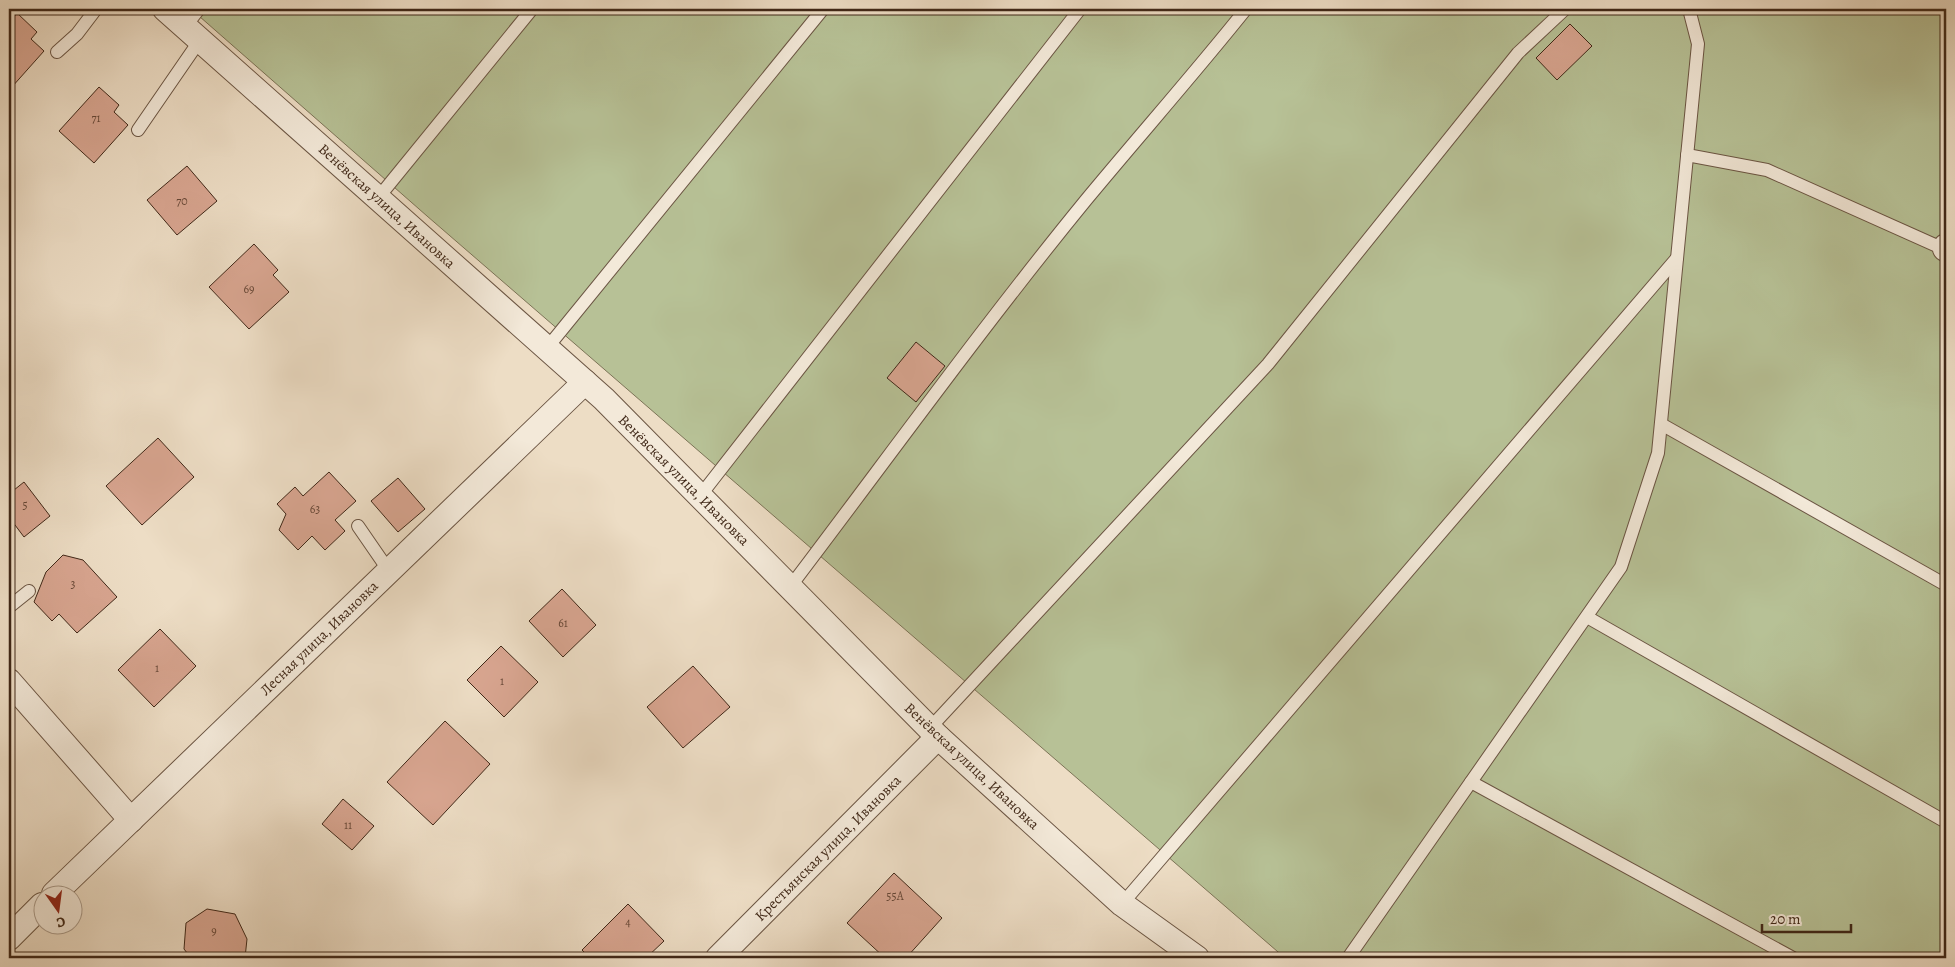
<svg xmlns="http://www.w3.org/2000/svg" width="1955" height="967" font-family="Alegreya,serif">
  <rect width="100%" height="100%" fill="#edddc5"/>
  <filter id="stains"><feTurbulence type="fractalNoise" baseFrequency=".004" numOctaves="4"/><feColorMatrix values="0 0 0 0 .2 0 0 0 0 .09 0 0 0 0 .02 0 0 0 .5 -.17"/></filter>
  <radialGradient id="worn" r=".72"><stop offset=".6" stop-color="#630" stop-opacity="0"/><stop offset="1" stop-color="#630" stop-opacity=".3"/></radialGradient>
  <path fill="#b7c196" stroke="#7c7457" d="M191 9H1946V958H1285L427 216Z"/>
  <g fill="#d8a590" stroke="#402818">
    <path d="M17 13 37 32 31 39 44 51 11 88 9 85V23Z"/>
    <path d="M1570 24 1592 46 1557 80 1536 58Z"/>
    <path d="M99 87 119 105 114 112 128 125 94 163 59 131Z"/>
    <path d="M187 166 217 201 177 235 147 200Z"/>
    <path d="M254 244 278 270 273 275 289 292 249 329 209 287Z"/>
    <path d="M916 342 945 366 916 402 887 378Z"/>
    <path d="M158 438 194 477 142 525 106 486Z"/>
    <path d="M329 472 356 501 335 520 345 531 325 550 312 536 298 550 279 530 286 514 277 504 295 487 303 496Z"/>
    <path d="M398 478 425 509 398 532 371 501Z"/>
    <path d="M24 482 50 516 24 537 9 517V494Z"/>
    <path d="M63 555 83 560 117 597 77 633 59 614 52 621 34 602 46 572Z"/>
    <path d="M562 589 596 625 563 657 529 621Z"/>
    <path d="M160 629 196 666 154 707 118 670Z"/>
    <path d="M501 646 538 682 504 717 467 680Z"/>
    <path d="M693 666 730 707 683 748 647 707Z"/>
    <path d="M445 721 490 764 433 825 387 782Z"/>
    <path d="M343 799 374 826 352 850 322 824Z"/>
    <path d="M894 873 942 918 906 958H885L847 923Z"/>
    <path d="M628 904 664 941 646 958H590L582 950Z"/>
    <path d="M207 909 235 914 247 939 245 958H191L184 949 186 923Z"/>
  </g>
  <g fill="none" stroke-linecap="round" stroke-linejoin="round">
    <defs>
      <g id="lane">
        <path d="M185 27 199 9"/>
        <path d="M57 52 77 34 96 9"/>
        <path d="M138 130 200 40"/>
        <path d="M1687 155 1767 170 1946 250"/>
        <path d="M378 198 532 9"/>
        <path d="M547 348 823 9"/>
        <path d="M1661 424 1946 585"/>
        <path d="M700 496 1080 9"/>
        <path d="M358 526 389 571"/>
        <path d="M790 587C888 458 983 326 1086 200 1139 136 1194 74 1246 9"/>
        <path d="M9 607 29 591"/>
        <path d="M1587 617 1946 822"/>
        <path d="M930 728 1268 364 1518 53 1565 9"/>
        <path d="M1471 782 1793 958"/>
        <path d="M1122 904 1677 258"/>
        <path d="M1348 958 1621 567 1658 453 1698 44 1689 9"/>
      </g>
      <g id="street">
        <path d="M165 9 604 399 938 737 1122 904 1197 958"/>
        <path d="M1945 249 1946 246"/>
        <path d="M9 681 131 820"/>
        <path d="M54 894 585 382"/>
        <path d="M9 938 42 905"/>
        <path d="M718 958 938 737"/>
      </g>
    </defs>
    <use href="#lane" stroke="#6b5543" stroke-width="14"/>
    <use href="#street" stroke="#6b5543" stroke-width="26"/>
    <use href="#lane" stroke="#f3e9d9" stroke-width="12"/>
    <use href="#street" stroke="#f3e9d9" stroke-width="24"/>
  </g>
  <g text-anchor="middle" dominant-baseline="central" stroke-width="5" stroke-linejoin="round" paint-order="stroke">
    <g font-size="12" fill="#664736">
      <text x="96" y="118">71</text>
      <text x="182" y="201">70</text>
      <text x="249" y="289">69</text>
      <text x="25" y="505">5</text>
      <text x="315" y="509">63</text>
      <text x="73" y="584">3</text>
      <text x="563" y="623">61</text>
      <text x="157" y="668">1</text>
      <text x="502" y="681">1</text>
      <text x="348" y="825">11</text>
      <text x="895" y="896">55А</text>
      <text x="628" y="922">4</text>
      <text x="214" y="931">9</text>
    </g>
    <g font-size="15" fill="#402818" stroke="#f3e9d9">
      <text transform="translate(387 206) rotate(42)">Венёвская улица, Ивановка</text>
      <text transform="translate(684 480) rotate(45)">Венёвская улица, Ивановка</text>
      <text transform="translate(319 638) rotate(-44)">Лесная улица, Ивановка</text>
      <text transform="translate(972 766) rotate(43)">Венёвская улица, Ивановка</text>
      <text transform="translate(828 848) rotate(-45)">Крестьянская улица, Ивановка</text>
    </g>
  </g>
  <rect width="1955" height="967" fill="none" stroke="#edddc5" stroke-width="30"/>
  <rect x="10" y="10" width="1935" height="947" fill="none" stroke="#402818" stroke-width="2.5"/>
  <rect x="15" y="15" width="1925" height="937" fill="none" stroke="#402818"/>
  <g transform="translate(58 910) rotate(166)"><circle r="24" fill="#f3e9d9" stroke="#ab9c8c"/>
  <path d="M0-4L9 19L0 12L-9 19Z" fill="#8f2418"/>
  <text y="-8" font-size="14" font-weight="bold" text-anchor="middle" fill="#402818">С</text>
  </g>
  <path d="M1762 924v8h89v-8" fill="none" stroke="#402818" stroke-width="2.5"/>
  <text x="1770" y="924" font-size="15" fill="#402818" stroke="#f3e9d9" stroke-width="4" paint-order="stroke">20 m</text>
  <rect width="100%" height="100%" filter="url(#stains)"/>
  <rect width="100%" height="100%" fill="url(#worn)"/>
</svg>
